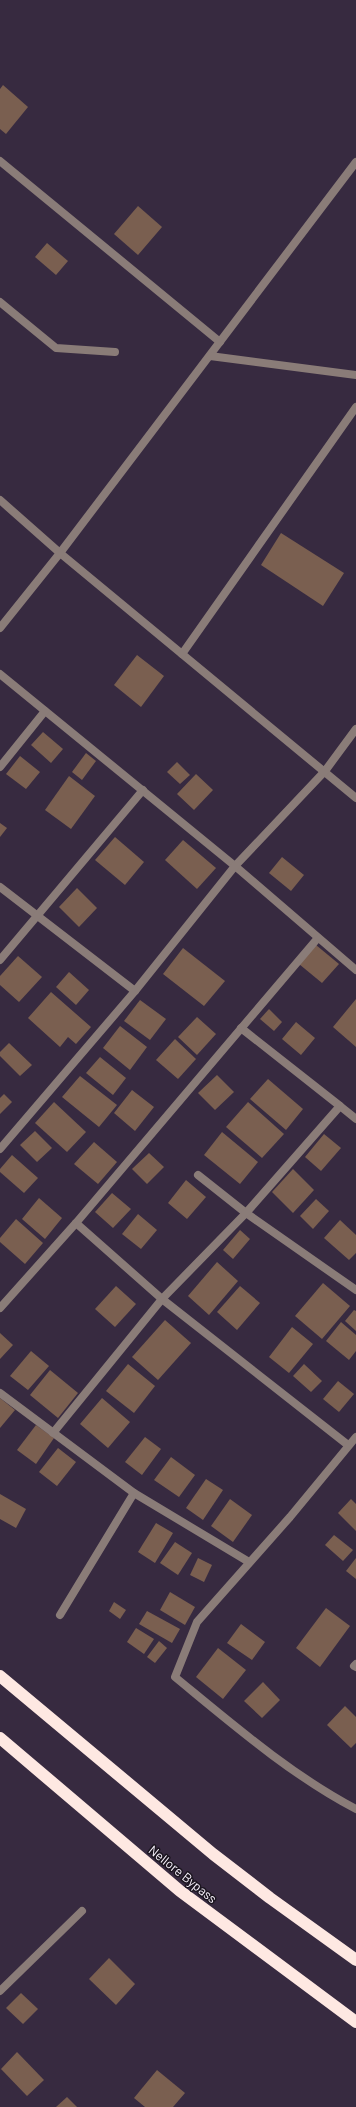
<svg xmlns="http://www.w3.org/2000/svg" width="356" height="2107" font-family="Barlow,sans-serif">
  <rect width="100%" height="100%" fill="#372a40"/>
  <g fill="#7a5f50">
    <path d="M3 85 28 107 6 134 0 129V89Z"/>
    <path d="M138 206 162 227 138 255 114 234Z"/>
    <path d="M47 243 68 261 56 275 35 257Z"/>
    <path d="M281 533 344 573 323 606 261 565Z"/>
    <path d="M137 655 164 676 141 707 114 685Z"/>
    <path d="M43 732 63 749 51 763 31 745Z"/>
    <path d="M86 753 96 761 82 780 72 772Z"/>
    <path d="M20 756 40 772 26 789 6 774Z"/>
    <path d="M177 762 190 775 180 784 167 772Z"/>
    <path d="M196 774 213 790 194 810 177 794Z"/>
    <path d="M69 776 95 796 71 829 45 810Z"/>
    <path d="M0 823 7 828 0 837Z"/>
    <path d="M115 837 144 862 125 885 95 860Z"/>
    <path d="M183 840 216 868 197 889 165 860Z"/>
    <path d="M282 857 304 875 291 891 269 873Z"/>
    <path d="M77 888 97 908 79 927 59 907Z"/>
    <path d="M316 945 339 964 322 983 299 964Z"/>
    <path d="M183 948 225 981 204 1006 163 974Z"/>
    <path d="M18 956 42 977 19 1002 0 985V976Z"/>
    <path d="M69 972 89 990 76 1005 56 987Z"/>
    <path d="M51 992 91 1027 76 1044 68 1037 60 1047 28 1018Z"/>
    <path d="M356 999V1047L333 1027Z"/>
    <path d="M140 1000 166 1019 150 1040 124 1021Z"/>
    <path d="M269 1009 282 1022 274 1031 260 1019Z"/>
    <path d="M197 1017 216 1034 197 1055 178 1037Z"/>
    <path d="M296 1022 315 1038 301 1055 282 1039Z"/>
    <path d="M120 1026 147 1047 130 1070 103 1048Z"/>
    <path d="M175 1039 196 1059 178 1079 156 1060Z"/>
    <path d="M9 1043 32 1065 20 1076 0 1056V1052Z"/>
    <path d="M100 1057 126 1078 113 1095 86 1073Z"/>
    <path d="M217 1075 234 1092 215 1110 198 1093Z"/>
    <path d="M80 1076 117 1105 99 1127 62 1097Z"/>
    <path d="M268 1079 303 1109 286 1130 250 1099Z"/>
    <path d="M132 1090 154 1107 135 1131 114 1113Z"/>
    <path d="M4 1094 12 1102 0 1114V1098Z"/>
    <path d="M54 1102 86 1132 67 1152 35 1123Z"/>
    <path d="M248 1102 284 1134 262 1158 226 1127Z"/>
    <path d="M35 1131 52 1148 37 1162 20 1145Z"/>
    <path d="M222 1132 258 1162 240 1184 204 1155Z"/>
    <path d="M324 1134 341 1148 321 1171 305 1157Z"/>
    <path d="M94 1142 117 1162 98 1184 74 1164Z"/>
    <path d="M149 1153 164 1167 147 1184 132 1169Z"/>
    <path d="M12 1155 38 1178 24 1193 0 1172V1169Z"/>
    <path d="M293 1169 314 1190 293 1213 272 1192Z"/>
    <path d="M186 1180 206 1197 187 1219 168 1203Z"/>
    <path d="M112 1193 131 1209 113 1228 95 1212Z"/>
    <path d="M39 1198 62 1218 45 1239 22 1219Z"/>
    <path d="M316 1199 329 1211 313 1229 300 1216Z"/>
    <path d="M138 1214 157 1230 141 1249 122 1234Z"/>
    <path d="M16 1219 43 1243 25 1264 0 1242V1238Z"/>
    <path d="M340 1220 356 1235V1253L349 1260 324 1238Z"/>
    <path d="M240 1230 250 1239 233 1259 223 1250Z"/>
    <path d="M217 1262 238 1281 209 1315 188 1296Z"/>
    <path d="M323 1283 350 1306 322 1339 295 1316Z"/>
    <path d="M116 1286 136 1304 115 1327 95 1309Z"/>
    <path d="M240 1286 260 1303 237 1330 217 1312Z"/>
    <path d="M354 1310 356 1311V1331L345 1321Z"/>
    <path d="M165 1320 191 1343 158 1380 132 1357Z"/>
    <path d="M341 1322 356 1335V1351L349 1360 326 1341Z"/>
    <path d="M292 1327 313 1344 289 1373 269 1357Z"/>
    <path d="M0 1333 13 1345 0 1359Z"/>
    <path d="M31 1351 49 1366 28 1390 10 1376Z"/>
    <path d="M128 1364 155 1386 134 1413 106 1391Z"/>
    <path d="M304 1364 322 1381 311 1392 293 1376Z"/>
    <path d="M50 1370 78 1393 58 1418 30 1395Z"/>
    <path d="M338 1381 354 1394 339 1412 323 1399Z"/>
    <path d="M0 1398 15 1410 0 1428Z"/>
    <path d="M102 1398 130 1422 108 1448 80 1424Z"/>
    <path d="M36 1425 54 1438 36 1464 17 1450Z"/>
    <path d="M145 1437 161 1449 142 1475 125 1462Z"/>
    <path d="M58 1448 76 1462 57 1486 39 1472Z"/>
    <path d="M171 1457 195 1475 179 1497 154 1480Z"/>
    <path d="M206 1479 223 1490 203 1520 186 1508Z"/>
    <path d="M0 1494 26 1509 16 1528 0 1519Z"/>
    <path d="M230 1499 252 1515 233 1542 211 1526Z"/>
    <path d="M351 1499 356 1504V1531L338 1513Z"/>
    <path d="M156 1523 173 1533 155 1563 138 1552Z"/>
    <path d="M334 1535 353 1550 343 1561 325 1545Z"/>
    <path d="M175 1542 192 1553 178 1575 160 1563Z"/>
    <path d="M198 1558 212 1565 204 1582 190 1575Z"/>
    <path d="M356 1558V1579L346 1571Z"/>
    <path d="M170 1592 195 1607 185 1625 160 1610Z"/>
    <path d="M114 1602 126 1610 120 1619 109 1611Z"/>
    <path d="M326 1608 350 1626 320 1667 296 1648Z"/>
    <path d="M147 1611 180 1629 172 1643 139 1624Z"/>
    <path d="M241 1624 265 1642 252 1660 227 1643Z"/>
    <path d="M136 1628 154 1639 144 1654 127 1642Z"/>
    <path d="M159 1641 167 1648 155 1663 147 1657Z"/>
    <path d="M218 1648 246 1670 223 1699 196 1677Z"/>
    <path d="M263 1682 280 1700 262 1718 244 1701Z"/>
    <path d="M345 1706 356 1717V1743L351 1748 327 1725Z"/>
    <path d="M109 1958 135 1984 116 2005 89 1979Z"/>
    <path d="M21 1993 38 2009 23 2024 6 2008Z"/>
    <path d="M17 2052 44 2080 27 2096 1 2069Z"/>
    <path d="M157 2070 185 2093 173 2107H145L134 2098Z"/>
    <path d="M67 2097 77 2107H56Z"/>
  </g>
  <g fill="none" stroke-linecap="round" stroke-linejoin="round">
    <g stroke="#8a7c78" stroke-width="8">
      <path d="M0 161 220 342"/>
      <path d="M356 162 60 553 356 798"/>
      <path d="M0 302 56 348 115 352"/>
      <path d="M210 356 356 375"/>
      <path d="M0 500 60 553 0 628"/>
      <path d="M182 654 356 407"/>
      <path d="M0 674 235 866 356 970"/>
      <path d="M0 767 45 711"/>
      <path d="M0 887 135 991"/>
      <path d="M0 960 143 790"/>
      <path d="M340 1106 356 1119"/>
      <path d="M0 1149 135 991 235 866 325 771 356 729"/>
      <path d="M198 1175 246 1213 356 1290"/>
      <path d="M76 1223 162 1299 348 1445"/>
      <path d="M0 1308 76 1223 317 939"/>
      <path d="M0 1393 134 1493 249 1562"/>
      <path d="M53 1433 162 1299 246 1213 340 1106 241 1028"/>
      <path d="M356 1437 290 1517 197 1622 175 1677C231 1723 291 1775 356 1809"/>
      <path d="M60 1615 134 1493"/>
      <path d="M356 1664 354 1666 356 1667"/>
      <path d="M0 1991 82 1911"/>
    </g>
    <g stroke="#fee8e2" stroke-width="12">
      <path d="M0 1676 213 1854 270 1898 356 1960"/>
      <path d="M0 1738 180 1891 356 2022"/>
    </g>
  </g>
  <g text-anchor="middle" dominant-baseline="central" stroke-width="3" stroke-linejoin="round" paint-order="stroke">
    <g font-size="13" fill="#f8f2fd" stroke="#1b151f">
      <text transform="translate(183 1874) rotate(39)">Nellore Bypass</text>
    </g>
  </g>
</svg>
